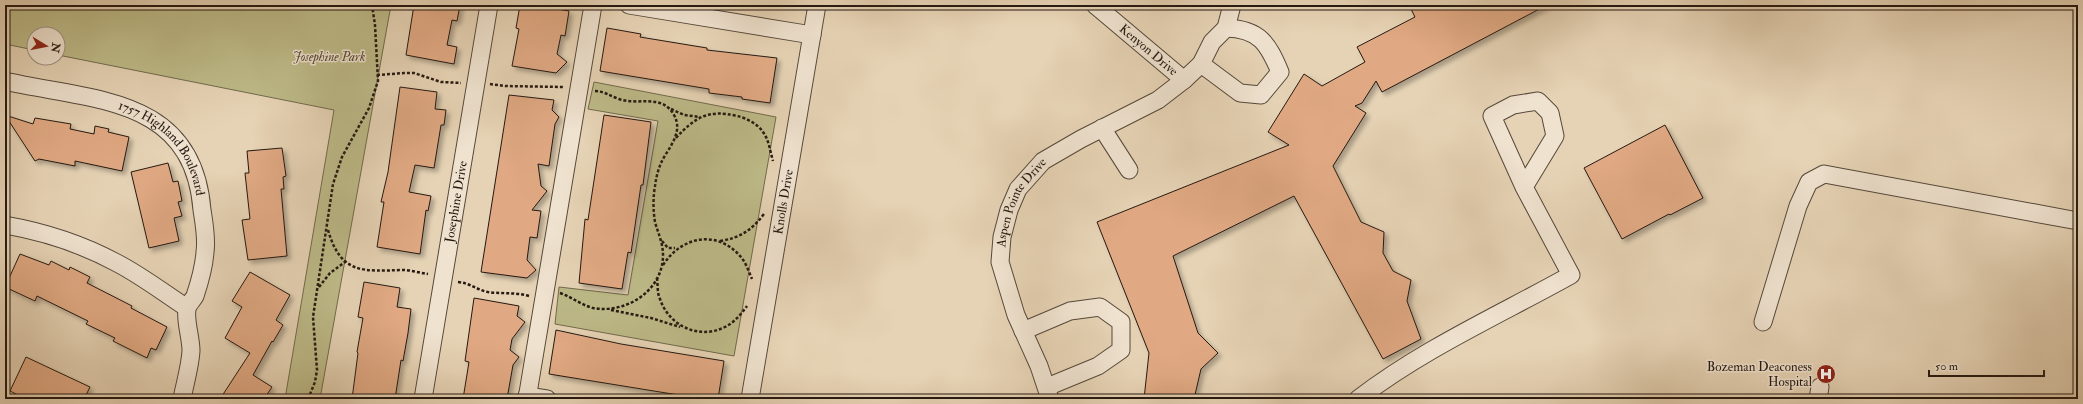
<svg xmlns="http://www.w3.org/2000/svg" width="2083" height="404" font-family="'IM FELL Double Pica',serif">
  <defs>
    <filter id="shadow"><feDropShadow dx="3.5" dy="3.5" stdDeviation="2" flood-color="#0004"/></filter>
  </defs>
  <rect width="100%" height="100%" fill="#e6d3b5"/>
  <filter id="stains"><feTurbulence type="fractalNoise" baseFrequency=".005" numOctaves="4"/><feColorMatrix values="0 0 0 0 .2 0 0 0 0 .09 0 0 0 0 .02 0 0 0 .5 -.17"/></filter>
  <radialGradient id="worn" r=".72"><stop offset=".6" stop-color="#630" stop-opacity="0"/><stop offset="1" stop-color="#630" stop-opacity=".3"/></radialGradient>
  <g fill="#bdba88" stroke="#716a4c">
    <path d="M5 5H391L320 399H285L334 110 58 55V34H34V50L5 44Z"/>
    <path d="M594 82 776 117 734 356 555 324 559 287 628 295 658 121 588 109Z"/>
  </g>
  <g fill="#e0a983" stroke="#251911" filter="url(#shadow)">
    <path d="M414 5H460L457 21 452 20 447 45 457 47 454 64 406 55Z"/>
    <path d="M520 5H533L569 11 565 36 561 35 557 54 567 62 556 73 512 66 519 29 516 28Z"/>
    <path d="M1409 5H1547L1382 92 1376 81 1362 103 1355 106 1366 113 1333 166 1361 222 1384 232 1383 253 1393 271 1411 280 1407 301 1421 339 1383 359 1294 196 1173 256 1198 333 1218 353 1201 369 1194 399H1144L1149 353 1097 222 1289 145 1268 132 1304 74 1322 86 1365 62 1357 47 1415 17Z"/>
    <path d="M607 28 641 34 640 37 707 48V50L777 58 770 103 742 99V97L709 93V89L600 71Z"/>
    <path d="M400 87 437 92 435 109 446 110 444 125H441L434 168 415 165 409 192 431 196 428 211 426 210 420 254 377 247 384 202H381L388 172Z"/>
    <path d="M509 95 554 100 552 110 559 117 555 124 549 166 538 164 541 186 547 191 532 210 541 211 537 238 530 237 527 260 536 270 527 278 481 272Z"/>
    <path d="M5 115 33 124 35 118 71 124 70 129 94 134 95 126 109 129 108 132 129 137 122 171 75 161V166L39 159 35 161Z"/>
    <path d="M604 115 651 122 643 185H641L631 253 628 252 622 289 579 283 585 219 588 220Z"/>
    <path d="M1665 125 1703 198 1670 215 1669 214 1622 239 1584 168Z"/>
    <path d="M282 148 286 176 283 177 284 189H281L287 256 248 260 242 220 250 219 245 173H249L247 151Z"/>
    <path d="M168 163 173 182 178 181 182 201 178 202 182 216 174 218 179 241 149 248 131 172Z"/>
    <path d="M20 254 49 265 51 261 69 270 70 267 90 277 87 283 132 306 131 308 167 327 156 350 151 348 147 358 113 341 115 338 86 324 88 321 37 296 35 301 5 287Z"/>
    <path d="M250 272 290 295 276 320 283 325 273 342 272 341 253 375 272 387 264 399H220L250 353 225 338 242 307 232 301Z"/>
    <path d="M364 282 400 288 397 307 411 309 408 333 403 361 401 360 395 399H352L358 353 357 352 363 318 358 317Z"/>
    <path d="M474 298 519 306 517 316 525 322 512 339 510 350 519 357 513 365 507 399H463L469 362 465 361Z"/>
    <path d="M556 330 621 344 724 361 718 399H691V397L549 374Z"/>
    <path d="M26 357 90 387 84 399H26L10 391Z"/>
  </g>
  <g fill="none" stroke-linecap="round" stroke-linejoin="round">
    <defs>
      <g id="minor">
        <path d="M629 5 812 35"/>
        <path id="s1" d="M1095 5 1184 80"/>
        <path d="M1201 64 1240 93 1261 95 1280 72C1268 44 1260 29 1226 28"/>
        <path id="s2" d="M5 81C91 101 193 95 202 210 204 223 207 238 205 252 204 267 200 281 195 296 193 300 188 304 187 309 185 322 191 337 191 351 190 367 185 383 182 399"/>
        <path d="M1102 128 1129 170"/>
        <path d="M5 225C45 232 82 244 117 263 142 276 164 293 187 308"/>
        <path d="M1763 322 1798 206 1809 182 1824 174 2078 221"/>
        <path d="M1023 331 1070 311 1100 307 1121 322V350L1098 366 1047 387"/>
        <path d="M527 396 547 399"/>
        <path id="s3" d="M423 399 489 5"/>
        <path d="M527 399 593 5"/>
        <path id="s4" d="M750 399 817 5"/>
        <path id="s5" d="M1050 399 1039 366 1016 315 1000 262 1002 237 1009 210 1018 189 1043 161 1081 139 1158 100 1184 80 1201 64 1212 42 1226 28 1232 5"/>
        <path d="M1358 399C1423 349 1499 315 1571 275L1524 187 1492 116 1513 105 1538 101 1550 113 1555 136 1524 187"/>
        <path d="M1818 399 1820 387"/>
      </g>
    </defs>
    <use href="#minor" stroke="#55483a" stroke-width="19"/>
    <g stroke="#251911" stroke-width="2.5" stroke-dasharray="3 2" stroke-linecap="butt">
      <path d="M377 75 404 73H414L441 82 461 83"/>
      <path d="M490 84 505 86 563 87"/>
      <path d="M671 109 684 115 700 117"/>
      <path d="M676 138C695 117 709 109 737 116 746 118 758 124 763 132 769 140 770 151 773 161"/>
      <path d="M328 230C341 275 363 271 403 270 411 270 420 273 428 274"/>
      <path d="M662 241 668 248H675"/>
      <path d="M720 241C740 238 752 230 764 214"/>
      <path d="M663 265C682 236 717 229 741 257 746 263 749 272 752 279"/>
      <path d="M657 278C658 285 657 293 660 299 669 326 699 340 725 327 735 322 741 314 747 306"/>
      <path d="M458 282C470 283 477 290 488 292 501 294 515 292 529 296"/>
      <path d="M319 287 330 273 345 262"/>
      <path d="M560 293C572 297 581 305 593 308 626 314 663 291 663 255 663 243 658 233 655 222 653 210 653 198 655 186 656 178 658 170 661 163 668 148 684 133 674 115 662 93 638 106 619 99 610 96 604 91 594 91"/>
      <path d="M611 310 651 318 680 327"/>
      <path d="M308 399 315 382 317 370 313 317 333 184 342 157 369 108 378 81 375 25 372 5"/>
    </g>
    <use href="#minor" stroke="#efe2cf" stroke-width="17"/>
  </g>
  <defs>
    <symbol id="hospital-disc" viewBox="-11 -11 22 22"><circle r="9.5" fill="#8f2418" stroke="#efe2cf"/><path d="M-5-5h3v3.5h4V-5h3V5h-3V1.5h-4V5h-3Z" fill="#fff"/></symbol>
  </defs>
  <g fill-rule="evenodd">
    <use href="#hospital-disc" x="1815" y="363" width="22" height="22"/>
  </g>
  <g text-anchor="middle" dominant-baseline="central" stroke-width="3" stroke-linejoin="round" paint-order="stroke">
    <g font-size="13" fill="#251911" stroke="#efe2cf">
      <text stroke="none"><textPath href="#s1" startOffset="70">Kenyon Drive</textPath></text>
      <text stroke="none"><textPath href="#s2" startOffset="181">1757 Highland Boulevard</textPath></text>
      <text stroke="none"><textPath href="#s3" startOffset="200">Josephine Drive</textPath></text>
      <text stroke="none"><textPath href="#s4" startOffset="200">Knolls Drive</textPath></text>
      <text stroke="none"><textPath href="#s5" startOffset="211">Aspen Pointe Drive</textPath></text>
    </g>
    <g font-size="13" font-style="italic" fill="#534935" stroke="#efe2cf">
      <text x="329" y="57">Josephine Park</text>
    </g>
    <g font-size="13" fill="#251911" stroke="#efe2cf" text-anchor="end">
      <text x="1812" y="367">Bozeman Deaconess<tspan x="1812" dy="15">Hospital</tspan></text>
    </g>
  </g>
  <rect width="2083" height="404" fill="none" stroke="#e6d3b5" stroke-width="20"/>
  <rect x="6" y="6" width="2071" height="392" fill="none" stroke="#251911" stroke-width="2"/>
  <rect x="10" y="10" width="2063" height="384" fill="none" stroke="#251911"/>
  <g transform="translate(46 46) rotate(100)"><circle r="19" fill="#efe2cf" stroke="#9e9283"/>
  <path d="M0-3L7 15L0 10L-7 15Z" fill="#8f2418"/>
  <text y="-6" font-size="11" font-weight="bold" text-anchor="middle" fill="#251911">N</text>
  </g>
  <path d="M1929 370v6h115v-6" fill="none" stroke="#251911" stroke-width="2"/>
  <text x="1935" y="370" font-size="12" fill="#251911" stroke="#efe2cf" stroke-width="3" paint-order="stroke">50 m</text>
  <rect width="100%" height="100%" filter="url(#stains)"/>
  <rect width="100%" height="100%" fill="url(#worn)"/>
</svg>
